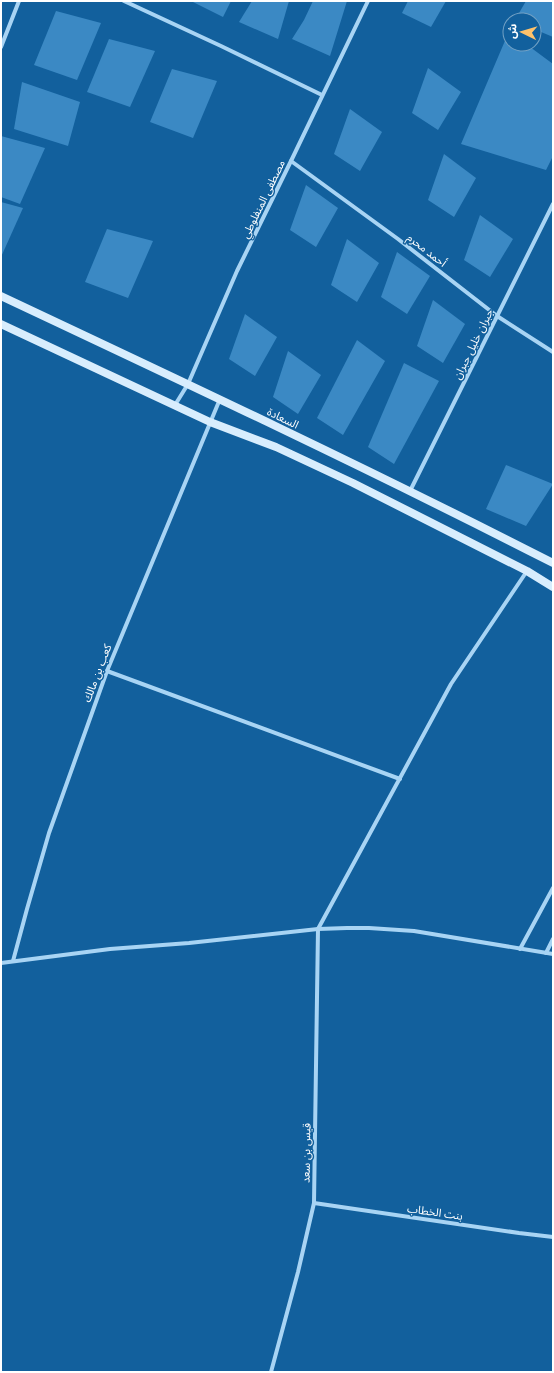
<svg xmlns="http://www.w3.org/2000/svg" width="554" height="1373" font-family="'DM Sans','Noto Sans Arabic',sans-serif">
  <rect width="100%" height="100%" fill="#12609d"/>
  <g fill="#3b89c4">
    <path d="M191 1H231L223 17Z"/>
    <path d="M252 1H289L278 39 239 22Z"/>
    <path d="M313 1H347L330 56 292 39 304 20Z"/>
    <path d="M408 1H446L431 27 402 13Z"/>
    <path d="M526 1H553V37L534 29V20H515Z"/>
    <path d="M56 11 101 23 77 80 34 65Z"/>
    <path d="M510 29V44H526L553 64V156L546 170 461 144Z"/>
    <path d="M109 39 155 51 130 107 87 92Z"/>
    <path d="M428 68 461 92 438 130 412 113Z"/>
    <path d="M172 69 217 81 193 138 150 122Z"/>
    <path d="M22 82 80 102 68 146 14 129Z"/>
    <path d="M350 109 382 132 360 171 334 154Z"/>
    <path d="M1 136 45 148 20 204 1 197Z"/>
    <path d="M444 154 476 178 454 217 428 200Z"/>
    <path d="M306 185 338 208 316 247 290 230Z"/>
    <path d="M1 202 23 208 1 257Z"/>
    <path d="M480 215 513 239 490 277 464 260Z"/>
    <path d="M107 229 153 241 128 298 85 282Z"/>
    <path d="M347 239 379 263 357 302 331 285Z"/>
    <path d="M397 252 430 276 407 314 381 297Z"/>
    <path d="M433 300 465 324 443 363 417 346Z"/>
    <path d="M245 314 277 337 255 376 229 359Z"/>
    <path d="M357 340 385 361 343 435 317 418Z"/>
    <path d="M288 351 321 375 298 414 273 397Z"/>
    <path d="M404 363 439 381 394 464 368 447Z"/>
    <path d="M506 465 553 484 526 526 486 509Z"/>
  </g>
  <g fill="none" stroke-linecap="round" stroke-linejoin="round">
    <g stroke="#a8d4f4" stroke-width="4">
      <path d="M124 1 221 46 322 95"/>
      <path d="M1 47 19 1"/>
      <path d="M291 161 398 239 497 316 553 352"/>
      <path d="M175 405 188 384 237 271 291 161 368 1"/>
      <path d="M410 491 553 204"/>
      <path d="M107 671 400 779"/>
      <path d="M520 949 553 888"/>
      <path d="M546 953 553 939"/>
      <path d="M13 961 27 909 49 833 107 671 220 399"/>
      <path d="M1 963 110 949 189 943 318 929 347 928H369L414 931 553 954"/>
      <path d="M314 1203 519 1233 553 1237"/>
      <path d="M271 1372 298 1272 314 1203 318 929 451 684 527 571"/>
    </g>
    <g stroke="#d8edfd" stroke-width="8">
      <path d="M1 296C186 383 371 470 553 563"/>
      <path d="M1 324 210 422 276 447 353 483 527 571 553 587"/>
    </g>
  </g>
  <g text-anchor="middle" dominant-baseline="central" stroke-width="3" stroke-linejoin="round" paint-order="stroke">
    <g font-size="11" fill="#fff" stroke="#12609d">
      <text transform="translate(263 199) rotate(-64)">مصطفى المنفلوطي</text>
      <text transform="translate(427 250) rotate(38)">أحمد محرم</text>
      <text transform="translate(473 344) rotate(-64)">جبران خليل جبران</text>
      <text transform="translate(283 418) rotate(26)">السعادة</text>
      <text transform="translate(97 673) rotate(-69)">كعب بن مالك</text>
      <text transform="translate(306 1153) rotate(-89)">قيس بن سعد</text>
      <text transform="translate(435 1212) rotate(8)">بنت الخطاب</text>
    </g>
  </g>
  <rect width="554" height="1373" fill="none" stroke="#ffffff" stroke-width="4"/>
  <g transform="translate(522 32) rotate(275)"><circle r="19" fill="#12609d" stroke="#71a0c4"/>
  <path d="M0-3L7 15L0 10L-7 15Z" fill="#ffc26b"/>
  <text y="-6" font-size="11" font-weight="bold" text-anchor="middle" fill="#ffffff">ش</text>
  </g>
</svg>
